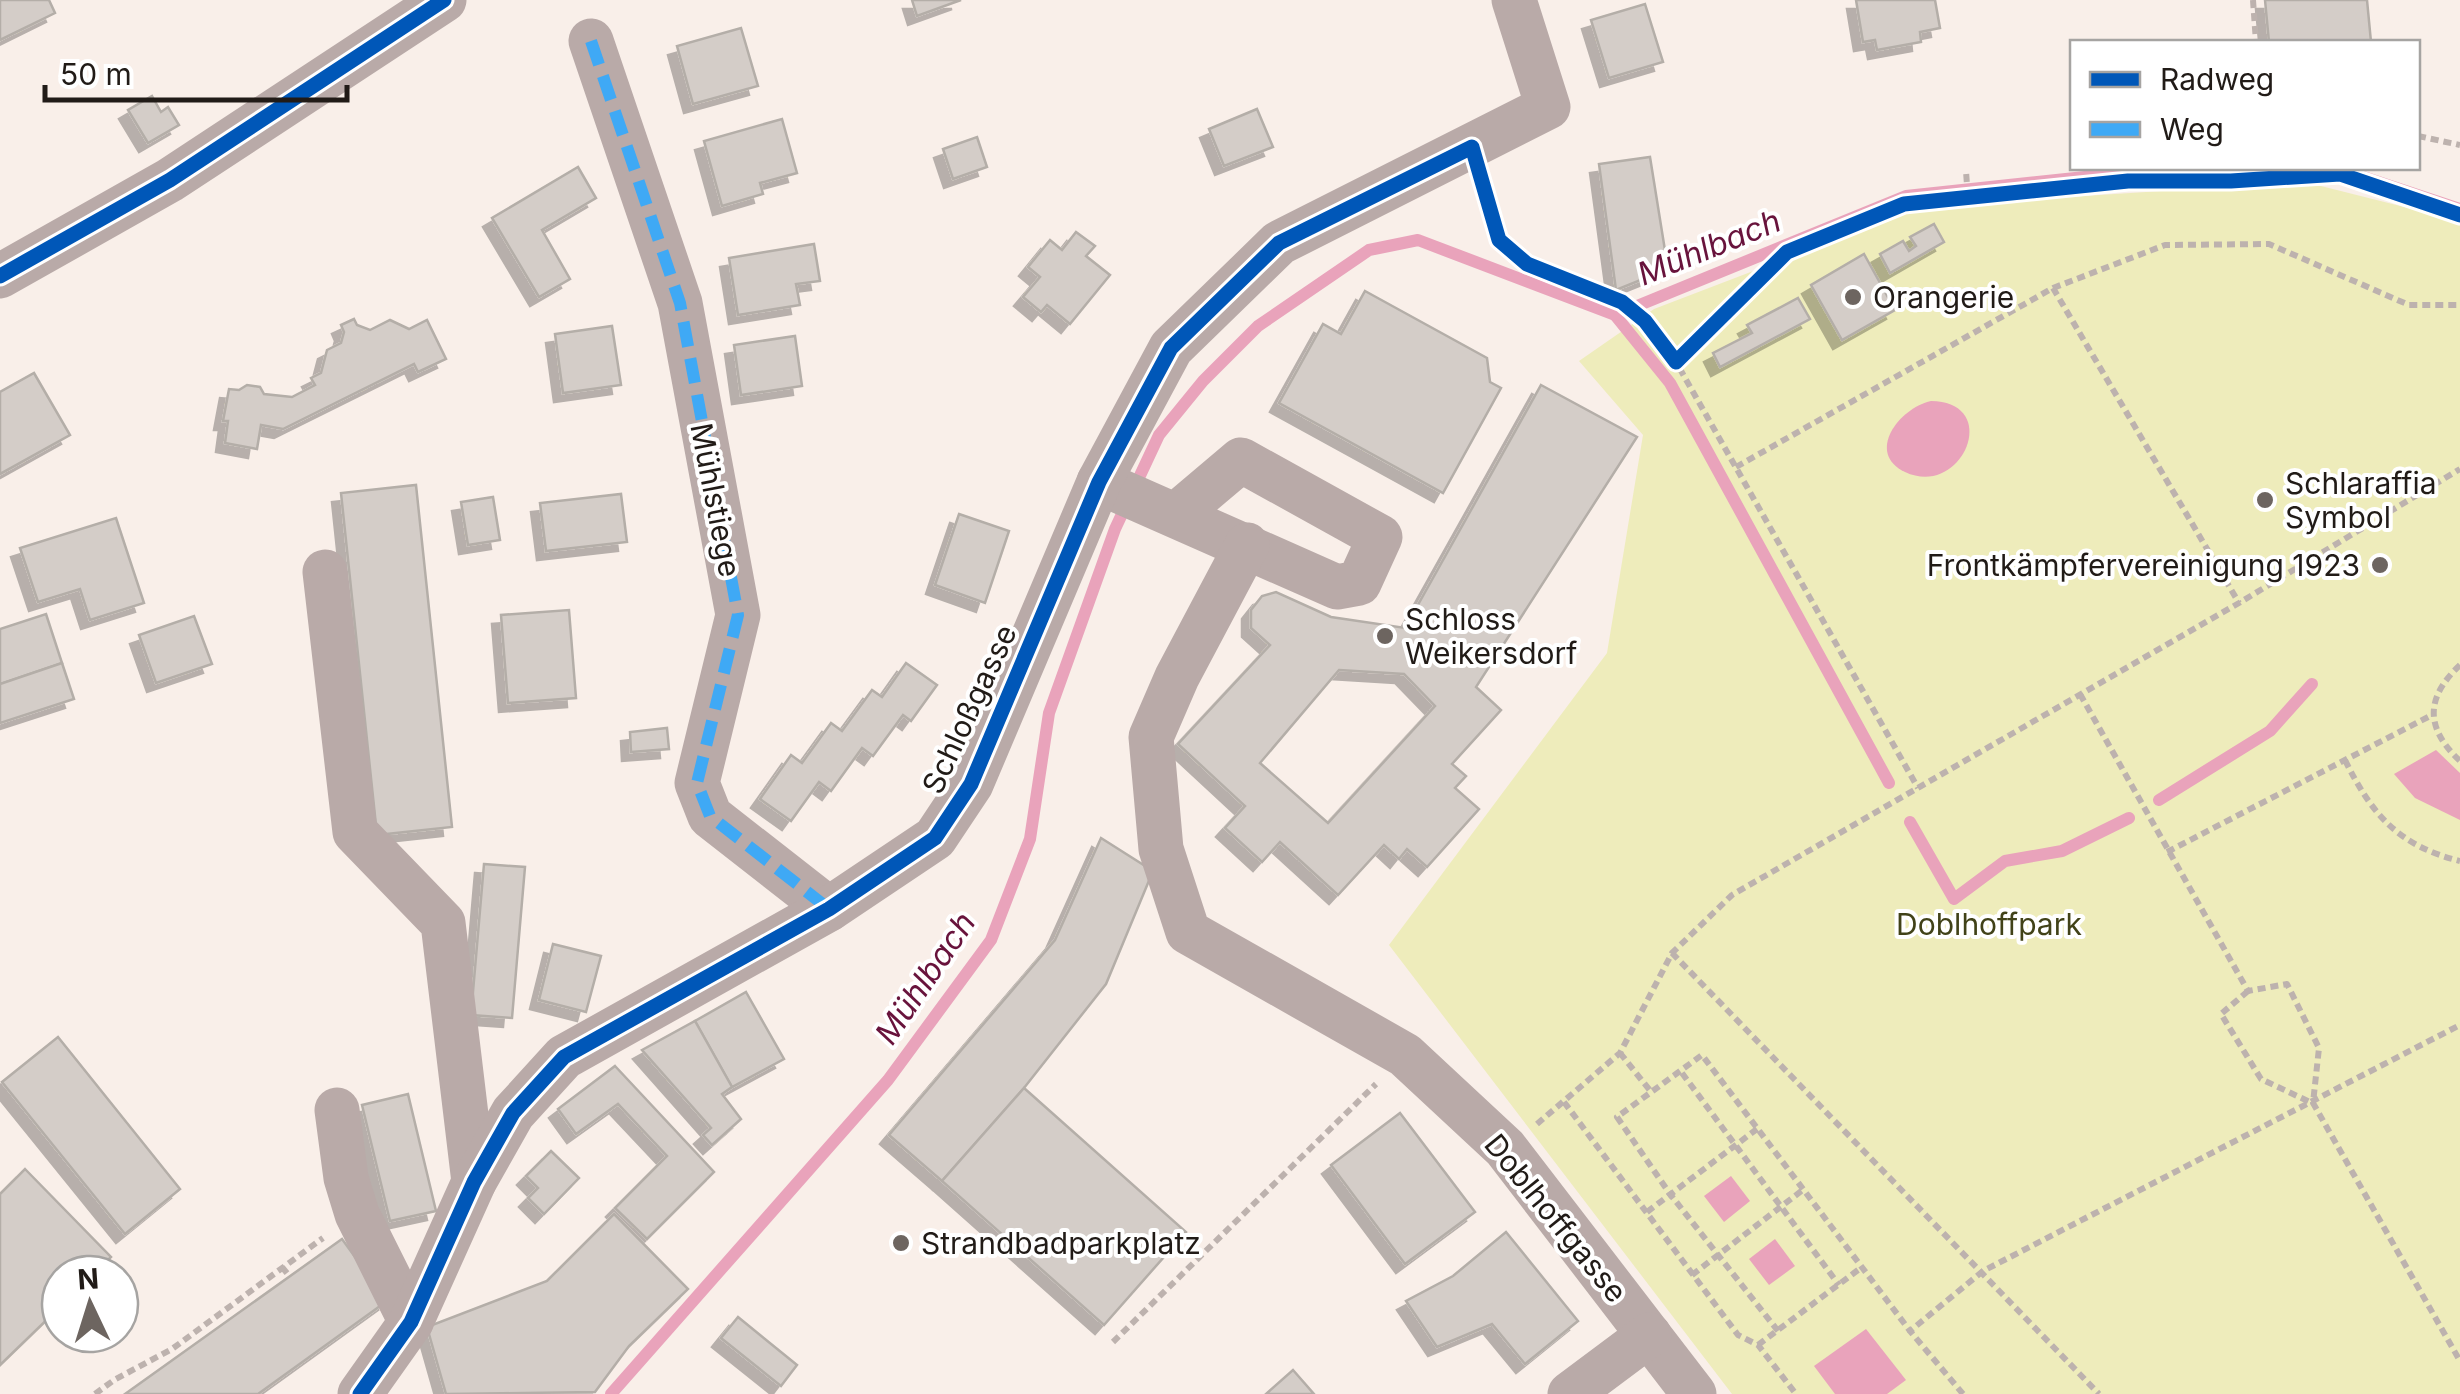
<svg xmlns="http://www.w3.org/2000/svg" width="2460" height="1394" font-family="Inter,sans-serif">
  <defs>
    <filter id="shadow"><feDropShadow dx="-9" dy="9" stdDeviation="0" flood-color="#0004"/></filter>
  </defs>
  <rect width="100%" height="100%" fill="#f9efe9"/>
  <path fill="#eeecbb" d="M2305 182 2460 221V1394H1732L1389 945 1607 653 1643 435 1579 361 1654 309 1923 206Z"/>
  <g fill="#e9a3bb">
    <path d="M1931 401C2003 402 1962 499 1905 472 1865 453 1899 408 1931 401Z"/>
    <path d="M2436 750 2460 773V820L2415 798 2394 774Z"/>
    <path d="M1731 1176 1750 1201 1724 1222 1704 1196Z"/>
    <path d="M1775 1239 1795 1266 1769 1285 1749 1259Z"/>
    <path d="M1866 1329 1906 1380 1887 1394H1835L1814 1366Z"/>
  </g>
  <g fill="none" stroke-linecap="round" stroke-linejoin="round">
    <g stroke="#e9a3bb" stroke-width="12">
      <path d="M1615 315 1670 383 1889 783"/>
      <path d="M2159 800 2270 731 2312 684"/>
      <path d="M1910 822 1954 899 2005 861 2062 851 2129 818"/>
      <path d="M611 1394 888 1080 991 940 1030 839 1049 713 1115 529 1159 435 1203 381 1258 326 1369 250 1418 240 1615 315 1906 196 2132 172 2233 177 2342 170 2460 209"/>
    </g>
  </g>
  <g fill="#d4cdc8" stroke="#b4aea8" stroke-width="2.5" fill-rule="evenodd" filter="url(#shadow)">
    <path d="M0 0H49L55 13 0 40Z"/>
    <path d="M912 0H961L917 16Z"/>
    <path d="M1856 0H1935L1940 28 1920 32 1921 42 1877 50 1875 40 1863 42Z"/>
    <path d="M2265 0H2367L2371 42H2269Z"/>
    <path d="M1645 4 1663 62 1609 78 1591 20Z"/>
    <path d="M741 28 758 86 693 104 677 46Z"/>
    <path d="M152 96 161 112 168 107 179 125 148 143 128 110Z"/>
    <path d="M1257 109 1273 147 1224 166 1209 129Z"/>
    <path d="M782 119 797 173 760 183 763 194 722 206 704 141Z"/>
    <path d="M977 137 987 167 953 179 943 149Z"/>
    <path d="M1650 157 1668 269 1616 290 1599 164Z"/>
    <path d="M578 167 596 198 542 230 570 279 539 297 492 218Z"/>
    <path d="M1934 224 1944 242 1890 273 1880 254 1903 241 1909 251 1916 246 1910 237Z"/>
    <path d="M1076 232 1095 246 1086 256 1110 275 1070 324 1047 305 1041 312 1023 297 1040 277 1028 267 1050 240 1062 250Z"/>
    <path d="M814 244 820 281 796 284 800 305 738 315 729 258Z"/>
    <path d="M1864 254 1895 310 1842 340 1811 285Z"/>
    <path d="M1365 291 1487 358 1490 382 1501 388 1443 493 1279 403 1323 324 1341 334Z"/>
    <path d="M1798 298 1810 319 1720 367 1713 353 1752 333 1747 325Z"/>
    <path d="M354 319 357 325 370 330 390 320 409 329 427 320 446 359 418 372 414 364 283 429 261 425 257 449 225 443 228 421H223L229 389 239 390 247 385 260 387 264 394 292 397 315 385 311 378 321 373 327 350 341 343 344 332 341 325Z"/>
    <path d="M612 326 621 385 563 393 555 334Z"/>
    <path d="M795 336 802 386 741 395 734 345Z"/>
    <path d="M34 373 70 435 0 474V392Z"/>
    <path d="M1541 385 1637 437 1476 687 1501 710 1452 764 1466 776 1455 788 1479 809 1427 867 1407 849 1399 859 1384 845 1338 895 1280 842 1262 862 1225 828 1245 806 1178 744 1270 645 1251 628V610L1262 596 1276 592 1331 617 1405 628ZM1339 670 1404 674 1435 706 1328 823 1260 763Z"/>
    <path d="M416 485 452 827 377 835 341 493Z"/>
    <path d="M621 494 627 542 546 551 540 503Z"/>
    <path d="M493 497 500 540 468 545 461 502Z"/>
    <path d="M959 514 1009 531 985 603 935 585Z"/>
    <path d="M116 518 144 603 90 620 80 589 38 602 20 548Z"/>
    <path d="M569 610 576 698 508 703 501 615Z"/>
    <path d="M46 614 62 663 0 684V629Z"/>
    <path d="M194 616 212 664 156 683 139 635Z"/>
    <path d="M62 663 74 699 0 723V684Z"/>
    <path d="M906 663 937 685 911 721 903 715 873 756 862 748 831 791 819 782 791 821 760 799 791 755 802 763 831 723 842 731 872 690 882 697Z"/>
    <path d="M667 728 669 749 631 752 630 732Z"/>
    <path d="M1101 838 1153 871 1106 984 1024 1088 942 1181 889 1135 1055 940Z"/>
    <path d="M484 864 525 867 512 1018 471 1015Z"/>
    <path d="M553 944 601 956 586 1012 539 1000Z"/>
    <path d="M746 992 784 1059 732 1087 695 1021Z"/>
    <path d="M695 1021 732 1087 722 1094 741 1119 712 1145 703 1135 711 1128 642 1050Z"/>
    <path d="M58 1037 180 1189 125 1234 2 1082Z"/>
    <path d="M615 1066 714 1172 647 1239 615 1208 667 1156 618 1104 576 1134 558 1109Z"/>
    <path d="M1024 1088 1186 1232 1104 1325 942 1181Z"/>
    <path d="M408 1094 436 1211 390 1221 362 1105Z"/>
    <path d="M1400 1113 1475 1212 1405 1264 1331 1165Z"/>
    <path d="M551 1151 579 1178 544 1214 528 1198 538 1188 526 1176Z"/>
    <path d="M25 1169 111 1257 94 1274H60V1307L0 1365V1194Z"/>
    <path d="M614 1214 688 1289 629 1346 595 1392 446 1394 427 1327 547 1281Z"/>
    <path d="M1506 1232 1578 1321 1525 1364 1492 1324 1437 1347 1406 1301 1453 1276Z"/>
    <path d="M342 1239 387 1301 258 1394H125Z"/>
    <path d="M738 1317 797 1365 781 1386 721 1338Z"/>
    <path d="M1293 1370 1314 1394H1266Z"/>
  </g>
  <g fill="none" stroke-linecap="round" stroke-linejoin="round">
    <g stroke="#bdb2ae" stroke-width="6" stroke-dasharray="8 5" stroke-linecap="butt">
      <path d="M2253 0 2256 42"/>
      <path d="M2418 136 2460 145"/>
      <path d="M1483 184 1499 240 1527 264 1622 302 1645 321 1676 362 1918 788"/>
      <path d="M2053 288 2239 603"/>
      <path d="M1676 362 1787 252 1904 204 1968 199 1966 171"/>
      <path d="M1736 467 2053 288 2165 245 2269 244 2409 305H2460"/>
      <path d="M2460 665C2425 698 2425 728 2460 761"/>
      <path d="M2080 694 2248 991 2287 984 2319 1048 2313 1103 2460 1361"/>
      <path d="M2345 760C2372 815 2399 846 2460 861"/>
      <path d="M2167 852 2432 715"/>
      <path d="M1672 953 2099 1394"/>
      <path d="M2248 991 2221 1014 2261 1079 2312 1103"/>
      <path d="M1620 1053 1652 1093"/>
      <path d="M1682 1073 1839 1285"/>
      <path d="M1564 1102 1738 1335 1758 1345 1796 1394"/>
      <path d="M1537 1124 1620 1053 1672 953 1732 895 2239 603 2460 469"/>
      <path d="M1647 1212 1757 1129"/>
      <path d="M282 1267 290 1277"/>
      <path d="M1692 1275 1804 1189"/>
      <path d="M1778 1331 1670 1194 1617 1117 1702 1055 1910 1331"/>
      <path d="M1113 1342 1376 1084"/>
      <path d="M1758 1345 1862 1267"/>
      <path d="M95 1394 114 1380 172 1349 323 1238"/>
      <path d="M1963 1394 1910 1331 1983 1271 2460 1025"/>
    </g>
    <g stroke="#b9aaa8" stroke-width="45">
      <path d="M591 41 680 303 738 615 697 783 710 816 829 909"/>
      <path d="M0 276 170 180 444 0"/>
      <path d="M1099 482 1337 587 1359 583 1380 537 1241 460 1176 515"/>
      <path d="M1247 545 1177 677 1151 737 1161 849 1188 932 1405 1055 1505 1148 1694 1394"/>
      <path d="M325 572 355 832 443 923 474 1182"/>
      <path d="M337 1110 346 1178 357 1214 411 1322"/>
      <path d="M360 1394 411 1322 474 1182 513 1113 564 1057 829 909 935 838 971 784 1099 482 1171 348 1279 243 1548 107 1514 0"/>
      <path d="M1570 1394 1649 1335"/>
    </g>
    <path stroke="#3fa9f5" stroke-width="12" stroke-dasharray="25 12" stroke-linecap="butt" d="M591 41 680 303 738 615 697 783 710 816 829 909"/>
    <defs>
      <g id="cycleway">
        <path d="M0 276 170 180 444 0"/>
        <path d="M360 1394 411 1322 474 1182 513 1113 564 1057 829 909 935 838 971 784 1099 482 1171 348 1279 243 1472 147 1499 240 1527 264 1622 302 1645 321 1676 362 1787 252 1904 204 2128 181H2231L2340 174 2460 215"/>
      </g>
    </defs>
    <use href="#cycleway" stroke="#fff" stroke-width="21"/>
    <use href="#cycleway" stroke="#0057b8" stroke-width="15"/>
  </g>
  <g fill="#6d6560" stroke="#fff" stroke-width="4">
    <circle cx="1853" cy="297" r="10"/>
    <circle cx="2265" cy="500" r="10"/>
    <circle cx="2380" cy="565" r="10"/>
    <circle cx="1385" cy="636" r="10"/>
    <circle cx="901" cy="1243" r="10"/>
  </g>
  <g text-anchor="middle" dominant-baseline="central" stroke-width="8" stroke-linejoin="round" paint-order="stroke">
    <g font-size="30" fill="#211b17" stroke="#fff" text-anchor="start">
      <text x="1873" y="297">Orangerie</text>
      <text x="2285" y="483">Schlaraffia<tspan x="2285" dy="34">Symbol</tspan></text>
      <text x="2360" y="565" text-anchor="end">Frontkämpfervereinigung 1923</text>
      <text x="1405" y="619">Schloss<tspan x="1405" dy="34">Weikersdorf</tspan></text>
      <text x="921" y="1243">Strandbadparkplatz</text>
    </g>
    <g font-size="30" fill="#211b17" stroke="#fff">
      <text transform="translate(716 500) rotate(79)">Mühlstiege</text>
      <text transform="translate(969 709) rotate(-65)">Schloßgasse</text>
      <text transform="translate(1556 1218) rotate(51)">Doblhoffgasse</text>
    </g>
    <g font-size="30" fill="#414218" stroke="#fff">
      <text x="1989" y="924">Doblhoffpark</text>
    </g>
    <g font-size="32" font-style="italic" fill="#68133c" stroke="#fff">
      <text transform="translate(1709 247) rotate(-22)">Mühlbach</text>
      <text transform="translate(925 978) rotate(-56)">Mühlbach</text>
    </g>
  </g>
  <rect x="2070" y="40" width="350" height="130" fill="#ffffff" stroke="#a6a4a2" stroke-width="2.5"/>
  <rect x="2090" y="72" width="50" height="15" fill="#0057b8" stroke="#a6a4a2" stroke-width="2.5"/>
  <text x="2160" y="90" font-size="30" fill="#211b17">Radweg</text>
  <rect x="2090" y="122" width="50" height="15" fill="#3fa9f5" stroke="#a6a4a2" stroke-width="2.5"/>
  <text x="2160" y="140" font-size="30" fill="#211b17">Weg</text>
  <g transform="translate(90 1304) rotate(356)"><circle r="48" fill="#ffffff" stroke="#a6a4a2" stroke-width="2.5"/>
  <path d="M0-8L18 38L0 25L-18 38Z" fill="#6d6560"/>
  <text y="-15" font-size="28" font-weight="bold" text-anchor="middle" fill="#211b17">N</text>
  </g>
  <path d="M45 85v15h302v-15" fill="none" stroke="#211b17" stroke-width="5"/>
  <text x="60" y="85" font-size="30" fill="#211b17" stroke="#ffffff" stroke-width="8" paint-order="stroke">50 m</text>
</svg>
